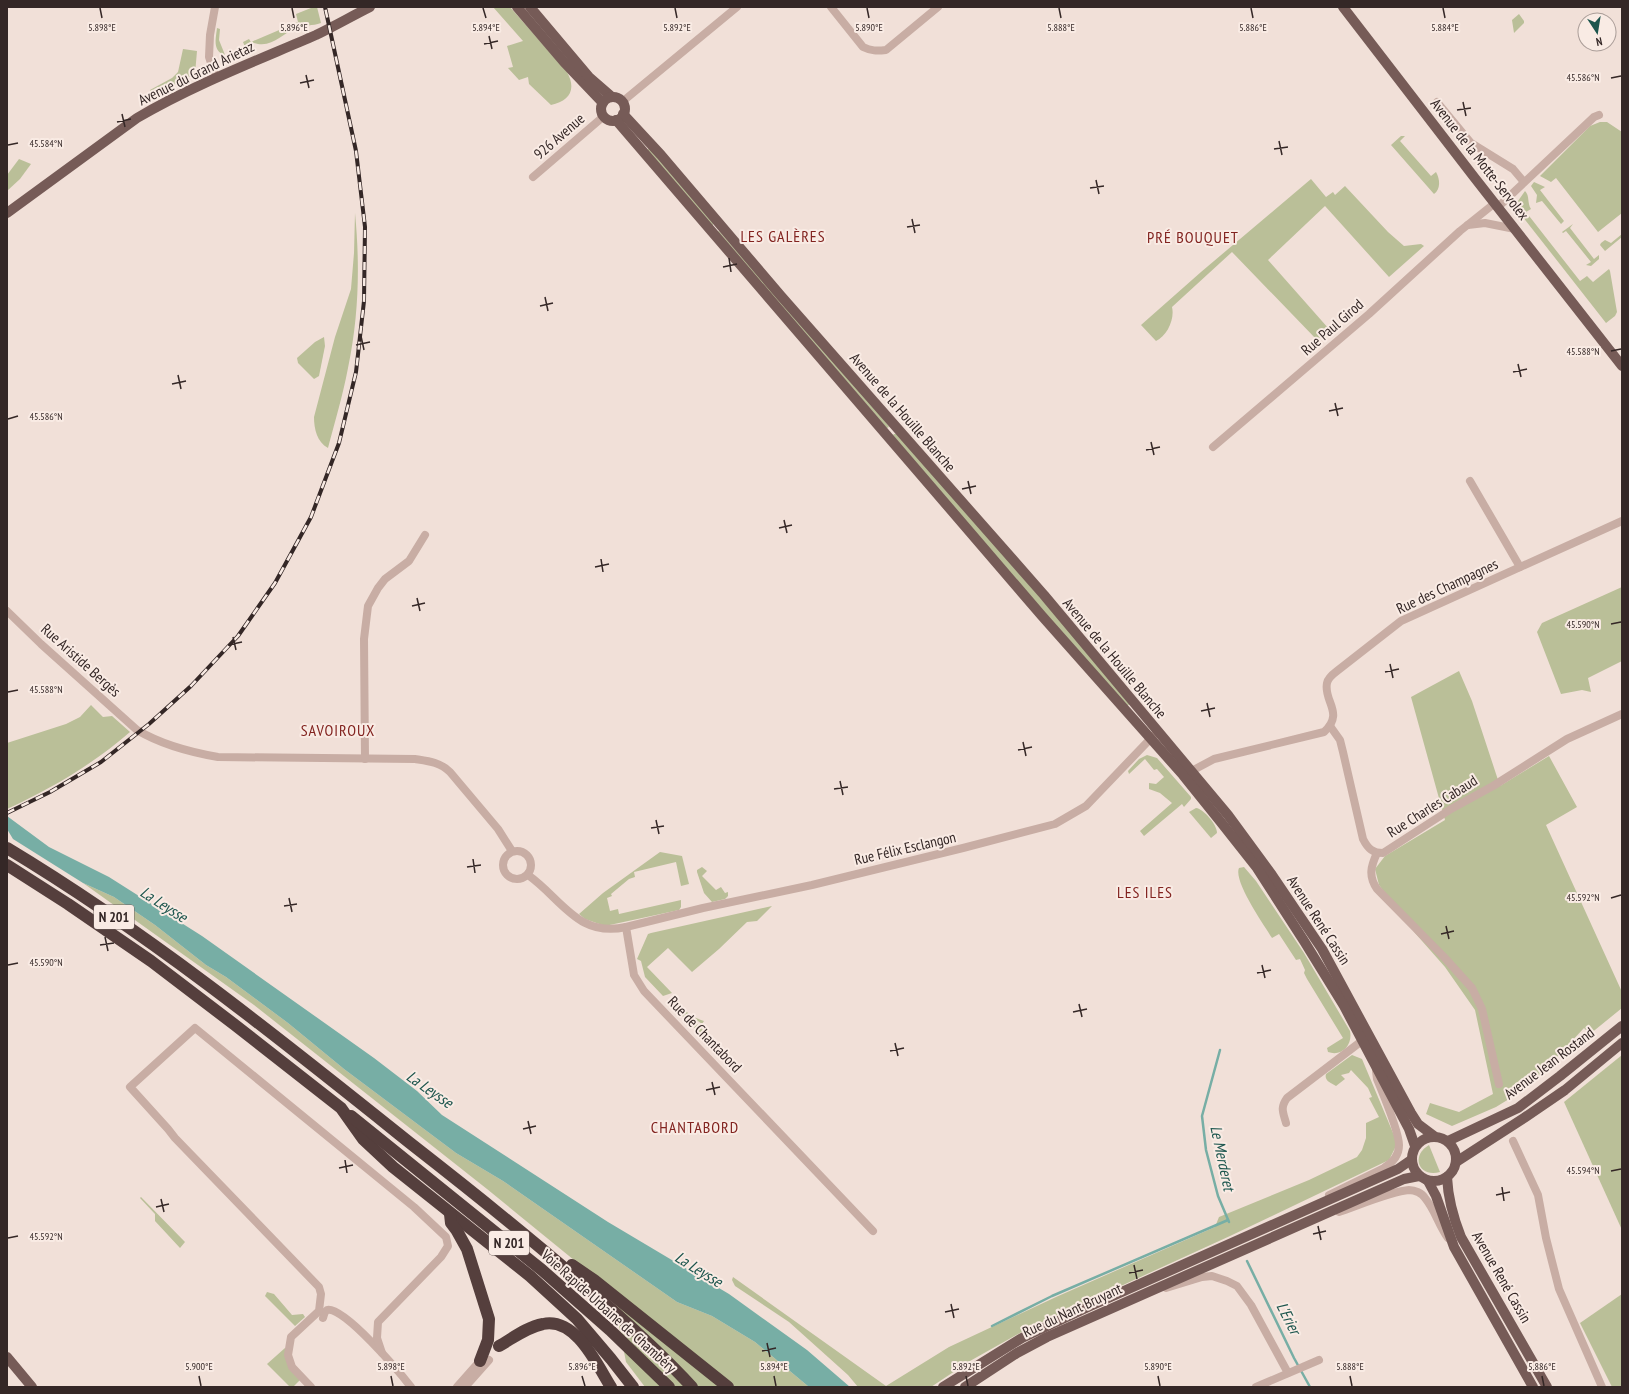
<svg xmlns="http://www.w3.org/2000/svg" width="1629" height="1394" font-family="'PT Sans Narrow',sans-serif">
  <rect width="100%" height="100%" fill="#f1e0d8"/>
  <g fill="#babf98">
    <path d="M311 7H317L321 23C312 26 305 25 297 28 282 33 272 49 254 43L245 47 243 42 249 39 251 42 298 22 296 14 311 8Z"/>
    <path d="M493 7H510L567 72C577 90 569 101 551 105L529 84 528 77 519 80 508 68 513 67 507 46 523 41Z"/>
    <path d="M1519 14 1524 21V23L1514 33 1512 20Z"/>
    <path d="M217 28 220 29 219 40 225 55C212 51 216 38 217 28Z"/>
    <path d="M183 49 197 51 195 74 153 96 150 90 172 78 178 72Z"/>
    <path d="M1600 122H1607L1622 132V213L1598 232 1556 178 1551 182 1540 176 1590 126Z"/>
    <path d="M1401 136H1405L1400 141 1431 176 1436 172C1440 179 1441 189 1434 194L1391 145Z"/>
    <path d="M650 148 713 223V225H711L648 151V149Z"/>
    <path d="M19 159 31 164 20 179 7 191V175Z"/>
    <path d="M1311 179 1326 197 1333 192 1335 195 1345 186 1388 232 1404 246 1421 244 1424 246 1389 277 1325 206 1268 260 1329 329 1317 340 1232 252 1172 307C1175 319 1167 336 1156 341L1141 325 1201 272Z"/>
    <path d="M1534 182 1545 187 1540 190 1564 221 1561 224 1542 201 1536 203 1537 195 1531 186Z"/>
    <path d="M1525 191C1530 196 1527 203 1531 209L1526 212 1580 281 1587 276 1593 282 1609 269 1610 271 1617 312 1615 316 1606 323 1519 212 1518 201Z"/>
    <path d="M355 213C360 264 359 316 348 368 343 395 335 421 328 448 317 442 314 429 314 417L335 337 351 289 354 253Z"/>
    <path d="M1573 224 1570 228 1594 259 1599 255V259L1591 266 1586 265 1591 262 1566 231 1563 233 1562 232Z"/>
    <path d="M719 231 883 418 889 427 887 428 884 425 717 232Z"/>
    <path d="M1622 234V237L1605 251 1600 245 1601 243 1605 240 1611 243Z"/>
    <path d="M324 337 325 346 319 376 314 379 298 363 297 358 315 342Z"/>
    <path d="M894 434H897L919 457 1131 703 1126 707 903 448 893 435Z"/>
    <path d="M1622 587V661L1588 678 1591 692 1582 690 1561 694 1537 632 1542 623Z"/>
    <path d="M1459 671 1472 701 1500 786 1549 756 1577 807 1546 825 1622 992V1008L1590 1034 1584 1028 1530 1086 1496 1107 1452 1126 1426 1114 1430 1103 1459 1112 1493 1094 1475 1010 1445 967 1415 933 1379 885 1375 869 1385 856 1445 820 1411 697Z"/>
    <path d="M91 705 103 717 112 716 130 732C93 764 51 789 7 809V743L66 724 80 717Z"/>
    <path d="M1147 755 1157 758 1191 797V799L1184 807 1182 804 1144 836 1140 831 1172 803 1160 793 1149 789V783L1156 784 1164 777 1157 769 1154 770 1145 759 1129 774 1128 771 1139 759Z"/>
    <path d="M1196 808C1204 809 1217 825 1217 833L1211 838 1189 812Z"/>
    <path d="M660 852 682 856 689 884 681 886 676 862 634 872 635 877 629 879 611 894 612 896 607 898 610 911 618 909 619 914 681 900V907L679 910 605 926 585 919 579 914 603 893Z"/>
    <path d="M702 867 707 871 702 876 716 890 721 887 725 893 728 892V896L725 899 712 902 704 893 697 872V870Z"/>
    <path d="M1244 867 1256 881 1304 953 1350 1031C1353 1045 1342 1057 1328 1052L1327 1048 1343 1038 1307 979 1304 973 1305 970 1300 959 1296 960 1279 934 1272 938C1264 925 1233 881 1239 868Z"/>
    <path d="M83 883 114 897 155 925 206 965 226 977 288 1023 344 1069 456 1153 503 1181 677 1302 712 1316 755 1342 809 1387H645L626 1362 612 1291 487 1189 254 1005Z"/>
    <path d="M772 906 757 921 747 922 719 949 692 972 668 948 647 967 672 993 663 996 645 977 641 961 637 959 648 934 651 933Z"/>
    <path d="M676 997C679 1000 679 1003 681 1006 687 1014 695 1018 704 1021L702 1024 698 1021 696 1023 704 1031 701 1034 670 1004Z"/>
    <path d="M1352 1055 1362 1059 1396 1140 1395 1148 1389 1160 1230 1236 1027 1329 970 1361 931 1387H858L848 1375 789 1322 735 1286 732 1280 733 1277 886 1386 949 1347 1056 1297 1215 1227 1219 1217 1309 1180 1357 1157 1362 1150 1366 1138V1123L1379 1117 1369 1098 1372 1097 1368 1088 1351 1070 1349 1073 1341 1075 1345 1079 1336 1086C1331 1083 1324 1081 1326 1074Z"/>
    <path d="M1622 1055V1230L1564 1102Z"/>
    <path d="M1429 1145 1440 1172C1419 1178 1410 1156 1429 1145Z"/>
    <path d="M141 1197 185 1242 180 1248 155 1221V1214L140 1198Z"/>
    <path d="M267 1292 274 1294 292 1315 303 1314 305 1317 295 1326 265 1296Z"/>
    <path d="M1622 1294V1387H1612L1580 1323Z"/>
    <path d="M285 1348 300 1380 293 1387H290L267 1364Z"/>
  </g>
  <path fill="#77aea5" d="M7 816 49 847 109 877 202 936 374 1058 417 1091 442 1115 608 1222 729 1294 807 1350 850 1387H809L755 1342 712 1316 677 1302 503 1181 456 1153 344 1069 288 1023 226 977 206 965 155 925 114 897 83 883 13 839 7 829Z"/>
  <g fill="none" stroke-linecap="round" stroke-linejoin="round">
    <g stroke="#77aea5" stroke-width="2.5">
      <path d="M1220 1050 1202 1116 1206 1150 1218 1196 1229 1222"/>
      <path d="M1247 1261 1294 1358 1310 1387"/>
      <path d="M992 1326 1052 1296 1228 1220"/>
    </g>
    <g stroke="#c8ada4" stroke-width="8">
      <path d="M215 7 210 35 209 57 216 78"/>
      <path d="M831 7 863 47C871 51 877 51 886 50L938 7"/>
      <path d="M622 102 737 7"/>
      <path d="M1437 102 1471 143 1513 169 1524 182"/>
      <path d="M533 177 604 116"/>
      <path d="M1498 207 1594 117 1599 115"/>
      <path d="M1468 225 1485 223 1515 229"/>
      <path d="M1213 447 1369 314 1460 231 1495 203"/>
      <path d="M1470 481 1520 567"/>
      <path d="M7 611 41 644 137 730C162 745 189 752 218 757L415 759C428 761 440 762 450 772L498 829 512 851"/>
      <path d="M1330 726 1340 740 1343 752 1363 839C1368 849 1373 853 1383 853L1451 809 1493 786 1567 739 1622 714"/>
      <path d="M365 759 364 639 368 606 378 588 385 579 409 561 425 535"/>
      <path d="M1186 774 1214 759 1324 732C1345 713 1323 701 1327 683 1328 678 1333 674 1337 671L1401 621 1622 521"/>
      <circle cx="517" cy="865" r="14"/>
      <path d="M1377 853C1371 866 1368 876 1377 889L1444 957 1472 988 1482 1009 1499 1084"/>
      <path d="M528 875C562 899 578 938 626 927L703 908 812 885 963 848 1055 824 1086 806 1154 735"/>
      <path d="M626 927 634 975 644 991 873 1231"/>
      <path d="M1286 1123C1283 1112 1280 1108 1287 1098L1367 1037"/>
      <path d="M1513 1141 1538 1195 1546 1238 1559 1289 1602 1387"/>
      <path d="M1329 1195 1384 1168C1392 1163 1399 1156 1399 1145 1399 1131 1383 1094 1377 1079L1376 1071"/>
      <path d="M1339 1212C1357 1206 1392 1191 1409 1190 1415 1190 1422 1193 1425 1198 1435 1210 1439 1226 1448 1238"/>
      <path d="M1166 1288 1202 1277 1212 1276 1227 1281 1237 1286 1251 1305 1288 1373"/>
      <path d="M323 1318C324 1315 324 1312 327 1310 343 1305 401 1374 411 1387"/>
      <path d="M311 1387 292 1367 288 1355 291 1337 319 1311 321 1294 319 1287 175 1138 168 1129 130 1087 195 1028 414 1207 446 1237 448 1246 441 1257 378 1322 377 1338 382 1353"/>
      <path d="M457 1387 480 1361"/>
      <path d="M465 1387 489 1360"/>
      <path d="M1256 1387 1319 1360"/>
    </g>
    <g stroke="#765b57" stroke-width="10">
      <path d="M517 7 564 62 603 103"/>
      <path d="M530 7 589 77 612 97"/>
      <path d="M1343 7 1474 177 1622 366"/>
      <circle cx="613" cy="109" r="12"/>
      <path d="M623 114 661 155 781 296 1044 595 1228 815 1272 875 1322 949 1411 1113 1418 1124 1434 1136"/>
      <path d="M616 120 1042 616 1183 775 1220 821 1257 868 1304 941 1344 1006 1409 1129 1415 1146"/>
      <path d="M7 213 137 118C193 85 256 61 316 35 335 26 352 16 370 7"/>
      <circle cx="1434" cy="1159" r="22"/>
      <path d="M1448 1141 1518 1108 1560 1076 1622 1026"/>
      <path d="M1456 1162 1524 1118 1565 1090 1622 1043"/>
      <path d="M1447 1177C1448 1198 1453 1217 1461 1237L1547 1387"/>
      <path d="M1428 1181 1436 1196 1454 1247 1533 1387"/>
      <path d="M7 1357 32 1387"/>
      <path d="M943 1387 1022 1338 1088 1307 1398 1169 1411 1160"/>
      <path d="M965 1387 1017 1353 1047 1337 1404 1179 1419 1176"/>
    </g>
    <g stroke="#553f3d" stroke-width="12">
      <path d="M7 848C150 934 280 1039 410 1143 478 1196 546 1250 610 1308 638 1333 666 1359 692 1387"/>
      <path d="M7 865 68 904 151 961 235 1025 341 1108 363 1139 393 1167 530 1276 577 1319 611 1359 633 1387"/>
      <path d="M351 1116 542 1270 610 1330 669 1387"/>
      <path d="M450 1214 451 1223 457 1231 467 1249 489 1319 488 1340 480 1361"/>
      <path d="M572 1265 594 1280 728 1387"/>
      <path d="M499 1346C513 1338 527 1327 543 1324 576 1317 597 1365 611 1387"/>
    </g>
    <defs>
      <path id="rail" d="M7 813 50 792 101 762 149 724 191 686 238 636 275 583 311 517 339 443 356 372 364 301 365 227 356 151 325 7"/>
    </defs>
    <use href="#rail" stroke="#342726" stroke-width="4"/>
    <use href="#rail" stroke="#f9ebe4" stroke-width="2.5" stroke-dasharray="8" stroke-linecap="butt"/>
  </g>
  <path fill="none" stroke="#342726" stroke-width="1.5" d="M100 8 102 18M292 8 294 18M483 8 486 18M675 8 677 18M867 8 869 18M1059 8 1061 18M1251 8 1253 18M1443 8 1445 18M489 36 492 49M484 44 498 41M306 75 309 88M1611 78 1621 76M300 83 314 80M1463 102 1466 116M1457 110 1471 108M122 114 125 127M117 122 131 119M1279 141 1282 155M8 145 18 143M1274 149 1288 147M1096 180 1099 194M1090 188 1104 186M912 219 915 233M907 227 920 225M729 258 731 272M723 267 737 264M545 297 548 311M540 306 553 303M361 336 364 350M356 345 370 342M1611 351 1621 349M1518 364 1521 377M1513 372 1527 369M178 375 181 389M172 384 186 381M1335 403 1338 416M1329 411 1343 408M8 419 18 416M1151 442 1154 455M1146 450 1160 447M968 481 971 494M962 489 976 486M784 520 787 533M779 528 792 525M601 559 603 572M595 567 609 564M417 598 420 611M412 606 425 603M1611 624 1621 622M233 637 236 650M228 645 242 642M1390 664 1393 678M1385 672 1399 669M8 692 18 690M1207 703 1210 717M1201 711 1215 708M1023 742 1026 756M1018 750 1032 747M840 781 843 795M834 789 848 787M656 820 659 834M651 828 664 826M473 859 475 873M467 867 481 865M289 898 292 912M1611 898 1621 895M284 906 297 904M1446 926 1449 939M1441 934 1454 931M105 937 108 951M100 945 114 943M8 965 18 963M1262 965 1265 978M1257 973 1271 970M1079 1004 1082 1017M1073 1012 1087 1009M895 1043 898 1056M890 1051 904 1048M712 1082 715 1095M706 1090 720 1087M528 1121 531 1134M523 1129 536 1126M345 1160 347 1173M339 1168 353 1165M1611 1171 1621 1169M1502 1187 1504 1201M1496 1195 1510 1192M161 1199 164 1212M156 1207 169 1204M1318 1226 1321 1240M1313 1234 1326 1231M8 1238 18 1236M1134 1265 1137 1279M1129 1273 1143 1270M951 1304 954 1318M945 1312 959 1309M767 1343 770 1357M762 1351 776 1348M199 1376 201 1386M391 1376 393 1386M582 1376 585 1386M774 1376 776 1386M966 1376 968 1386M1158 1376 1160 1386M1350 1376 1352 1386M1542 1376 1544 1386"/>
  <g text-anchor="middle" dominant-baseline="central" stroke-width="4" stroke-linejoin="round" paint-order="stroke">
    <g fill="#f9ebe4" stroke="#6f625f" stroke-width="1">
      <rect x="94" y="905" width="40" height="24" rx="3"/>
      <rect x="489" y="1231" width="40" height="24" rx="3"/>
    </g>
    <g font-size="14" font-weight="bold" fill="#342726">
      <text x="114" y="917">N 201</text>
      <text x="509" y="1243">N 201</text>
    </g>
    <g font-size="15" fill="#342726" stroke="#f9ebe4">
      <text transform="translate(196 73) rotate(-26)">Avenue du Grand Arietaz</text>
      <text transform="translate(559 136) rotate(-41)">926 Avenue</text>
      <text transform="translate(1480 159) rotate(52)">Avenue de la Motte-Servolex</text>
      <text transform="translate(1332 327) rotate(-41)">Rue Paul Girod</text>
      <text transform="translate(903 412) rotate(49)">Avenue de la Houille Blanche</text>
      <text transform="translate(1447 586) rotate(-25)">Rue des Champagnes</text>
      <text transform="translate(1115 658) rotate(50)">Avenue de la Houille Blanche</text>
      <text transform="translate(81 660) rotate(42)">Rue Aristide Bergès</text>
      <text transform="translate(1432 806) rotate(-32)">Rue Charles Cabaud</text>
      <text transform="translate(905 848) rotate(-13)">Rue Félix Esclangon</text>
      <text transform="translate(1319 920) rotate(57)">Avenue René Cassin</text>
      <text transform="translate(705 1034) rotate(46)">Rue de Chantabord</text>
      <text transform="translate(1549 1063) rotate(-37)">Avenue Jean Rostand</text>
      <text transform="translate(1502 1277) rotate(60)">Avenue René Cassin</text>
      <text transform="translate(1072 1310) rotate(-25)">Rue du Nant Bruyant</text>
      <text transform="translate(609 1311) rotate(42)">Voie Rapide Urbaine de Chambéry</text>
    </g>
    <g font-size="16" letter-spacing="1" fill="#82231f" stroke="#f9ebe4">
      <text x="783" y="236">LES GALÈRES</text>
      <text x="1193" y="237">PRÉ BOUQUET</text>
      <text x="338" y="730">SAVOIROUX</text>
      <text x="1145" y="892">LES ILES</text>
      <text x="695" y="1127">CHANTABORD</text>
    </g>
    <g font-size="16" font-style="italic" fill="#1c554d" stroke="#f9ebe4">
      <text transform="translate(164 904) rotate(33)">La Leysse</text>
      <text transform="translate(430 1089) rotate(35)">La Leysse</text>
      <text transform="translate(1223 1158) rotate(78)">Le Merderet</text>
      <text transform="translate(699 1269) rotate(32)">La Leysse</text>
      <text transform="translate(1289 1318) rotate(63)">L'Erier</text>
    </g>
  </g>
  <g font-size="10" text-anchor="middle" fill="#342726" stroke="#f9ebe4" stroke-width="4" stroke-linejoin="round" paint-order="stroke">
    <text x="102" y="31">5.898°E</text>
    <text x="294" y="31">5.896°E</text>
    <text x="486" y="31">5.894°E</text>
    <text x="677" y="31">5.892°E</text>
    <text x="869" y="31">5.890°E</text>
    <text x="1061" y="31">5.888°E</text>
    <text x="1253" y="31">5.886°E</text>
    <text x="1445" y="31">5.884°E</text>
    <text x="1583" y="81">45.586°N</text>
    <text x="46" y="147">45.584°N</text>
    <text x="1583" y="355">45.588°N</text>
    <text x="46" y="420">45.586°N</text>
    <text x="1583" y="628">45.590°N</text>
    <text x="46" y="693">45.588°N</text>
    <text x="1583" y="901">45.592°N</text>
    <text x="46" y="966">45.590°N</text>
    <text x="1583" y="1174">45.594°N</text>
    <text x="46" y="1240">45.592°N</text>
    <text x="199" y="1370">5.900°E</text>
    <text x="391" y="1370">5.898°E</text>
    <text x="582" y="1370">5.896°E</text>
    <text x="774" y="1370">5.894°E</text>
    <text x="966" y="1370">5.892°E</text>
    <text x="1158" y="1370">5.890°E</text>
    <text x="1350" y="1370">5.888°E</text>
    <text x="1542" y="1370">5.886°E</text>
  </g>
  <rect width="1629" height="1394" fill="none" stroke="#342726" stroke-width="16"/>
  <g transform="translate(1597 32) rotate(168)"><circle r="19" fill="#f9ebe4" stroke="#aa9d98"/>
  <path d="M0-3L7 15L0 10L-7 15Z" fill="#1c554d"/>
  <text y="-6" font-size="11" font-weight="bold" text-anchor="middle" fill="#342726">N</text>
  </g>
</svg>
